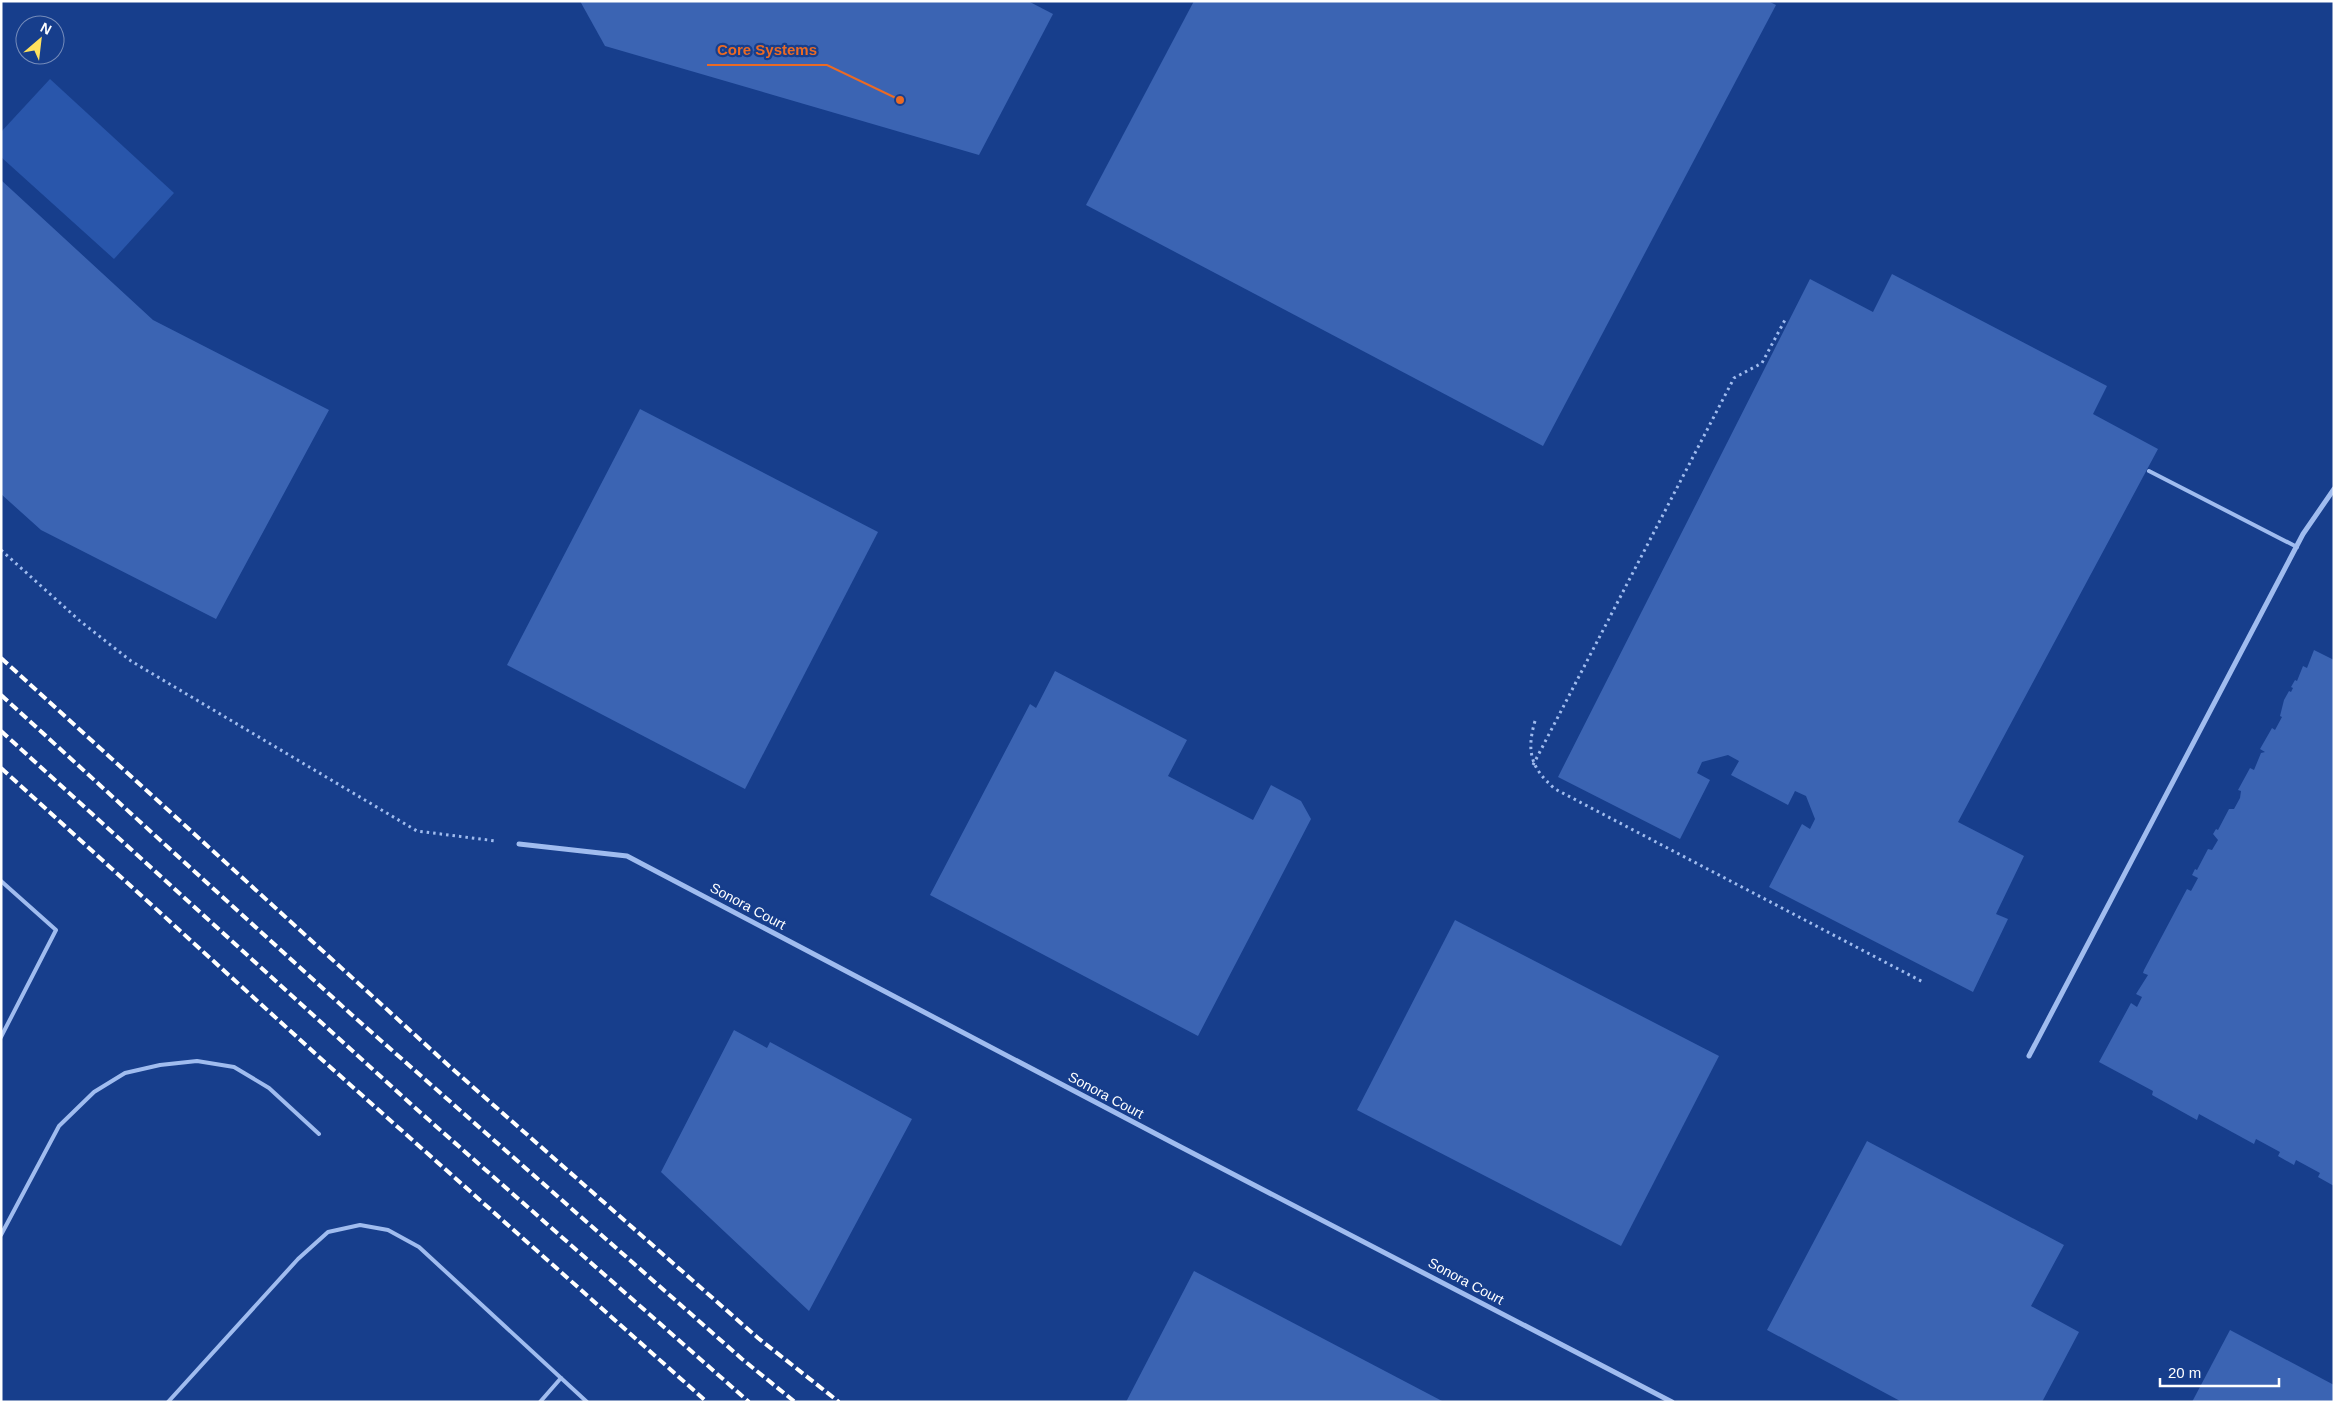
<svg xmlns="http://www.w3.org/2000/svg" width="2335" height="1403" font-family="Helvetica,sans-serif">
  <rect width="100%" height="100%" fill="#173e8c"/>
  <path fill="#2956ab" d="M50 79 174 193 114 259 1 157V132Z"/>
  <g fill="#3b64b3">
    <path d="M580 1H1028L1053 14 979 155 605 46Z"/>
    <path d="M1194 1H1768L1776 5 1543 446 1086 205Z"/>
    <path d="M1 180 153 320 329 410 216 619 41 530 1 494Z"/>
    <path d="M1892 274 2107 386 2093 414 2158 449 1958 822 2024 856 1996 914 2008 919 1973 992 1769 887 1802 824 1810 829 1815 819 1806 796 1795 791 1788 805 1731 775 1739 761 1728 755 1702 762 1697 773 1710 780 1680 839 1558 777 1810 279 1873 312Z"/>
    <path d="M640 409 878 532 745 789 507 665Z"/>
    <path d="M2314 650 2334 660V1186L2318 1177 2320 1173 2296 1160 2294 1165 2278 1156 2280 1152 2256 1139 2254 1144 2199 1114 2197 1120 2152 1095 2153 1091 2099 1062 2131 1003 2137 1007 2142 997 2136 994 2148 975 2143 973 2144 970 2187 889 2191 891 2198 878 2192 875 2195 869 2197 870 2208 849 2212 850 2218 840 2213 834 2216 829 2218 830 2229 809H2234L2240 798 2241 791 2238 790 2250 768 2254 770 2261 753 2265 752 2260 749 2272 728 2275 730 2282 717 2280 716 2284 700 2289 691 2291 692 2293 688 2291 687 2295 680 2297 681 2303 666 2307 668Z"/>
    <path d="M1055 671 1187 740 1168 776 1253 820 1271 785 1301 801 1311 819 1198 1036 930 895 1030 704 1036 708Z"/>
    <path d="M1455 920 1719 1056 1621 1246 1357 1110Z"/>
    <path d="M734 1030 767 1048 770 1042 912 1119 809 1311 661 1172Z"/>
    <path d="M1867 1141 2064 1245 2031 1306 2079 1332 2042 1402H1902L1767 1330Z"/>
    <path d="M1194 1271 1444 1402H1126Z"/>
    <path d="M2230 1330 2334 1385V1402H2192Z"/>
  </g>
  <g fill="none" stroke-linecap="round" stroke-linejoin="round">
    <g stroke="#a0bcef" stroke-width="3" stroke-dasharray="2.5 4" stroke-linecap="butt">
      <path d="M1 550 80 621 131 661 417 831 496 841"/>
      <path d="M1535 721C1526 752 1531 768 1555 789L1923 982"/>
      <path d="M1533 765 1734 378 1762 363 1786 318"/>
    </g>
    <g stroke="#a0bcef" stroke-width="4">
      <path d="M2149 471 2297 547"/>
      <path d="M1 881 56 930 1 1037"/>
      <path d="M1 1235 59 1126 94 1092 125 1073 160 1065 197 1061 234 1067 269 1088 319 1134"/>
      <path d="M168 1402 298 1259 328 1232 360 1225 388 1230 419 1247 587 1402"/>
      <path d="M540 1402 561 1378"/>
    </g>
    <g stroke="#a0bcef" stroke-width="5">
      <path d="M519 844 627 856 1177 1145 1672 1402"/>
      <path d="M2029 1056 2303 534 2334 489"/>
    </g>
    <g stroke="#fff" stroke-width="4" stroke-dasharray="9 4" stroke-linecap="butt">
      <path d="M1 658 448 1065 758 1338 839 1402"/>
      <path d="M1 695 352 1015 742 1359 795 1402"/>
      <path d="M1 731 413 1106 749 1402"/>
      <path d="M1 768 319 1057 707 1402"/>
    </g>
  </g>
  <g text-anchor="middle" dominant-baseline="central" stroke-width="4.5" stroke-linejoin="round" paint-order="stroke">
    <g font-size="14" fill="#fff" stroke="#173e8c">
      <text transform="translate(748 906) rotate(28)">Sonora Court</text>
      <text transform="translate(1106 1095) rotate(28)">Sonora Court</text>
      <text transform="translate(1466 1281) rotate(28)">Sonora Court</text>
    </g>
  </g>
  <path fill="none" stroke="#ea6a24" stroke-width="2" d="M900 100L827 65H707"/>
  <circle fill="#ea6a24" stroke="#173e8c" stroke-width="2" cx="900" cy="100" r="5"/>
  <g font-size="15" text-anchor="middle" font-weight="bold" fill="#ea6a24" stroke="#173e8c" stroke-width="4.5" stroke-linejoin="round" paint-order="stroke">
    <text x="767" y="55">Core Systems</text>
  </g>
  <rect width="2335" height="1403" fill="none" stroke="#ffffff" stroke-width="5"/>
  <g transform="translate(40 40) rotate(28)"><circle r="24" fill="#173e8c" stroke="#748bba"/>
  <path d="M0-4L9 19L0 12L-9 19Z" fill="#ffe15e"/>
  <text y="-8" font-size="14" font-weight="bold" text-anchor="middle" fill="#ffffff">N</text>
  </g>
  <path d="M2160 1378v8h119v-8" fill="none" stroke="#ffffff" stroke-width="2.5"/>
  <text x="2168" y="1378" font-size="15" fill="#ffffff" stroke="#173e8c" stroke-width="4" paint-order="stroke">20 m</text>
</svg>
